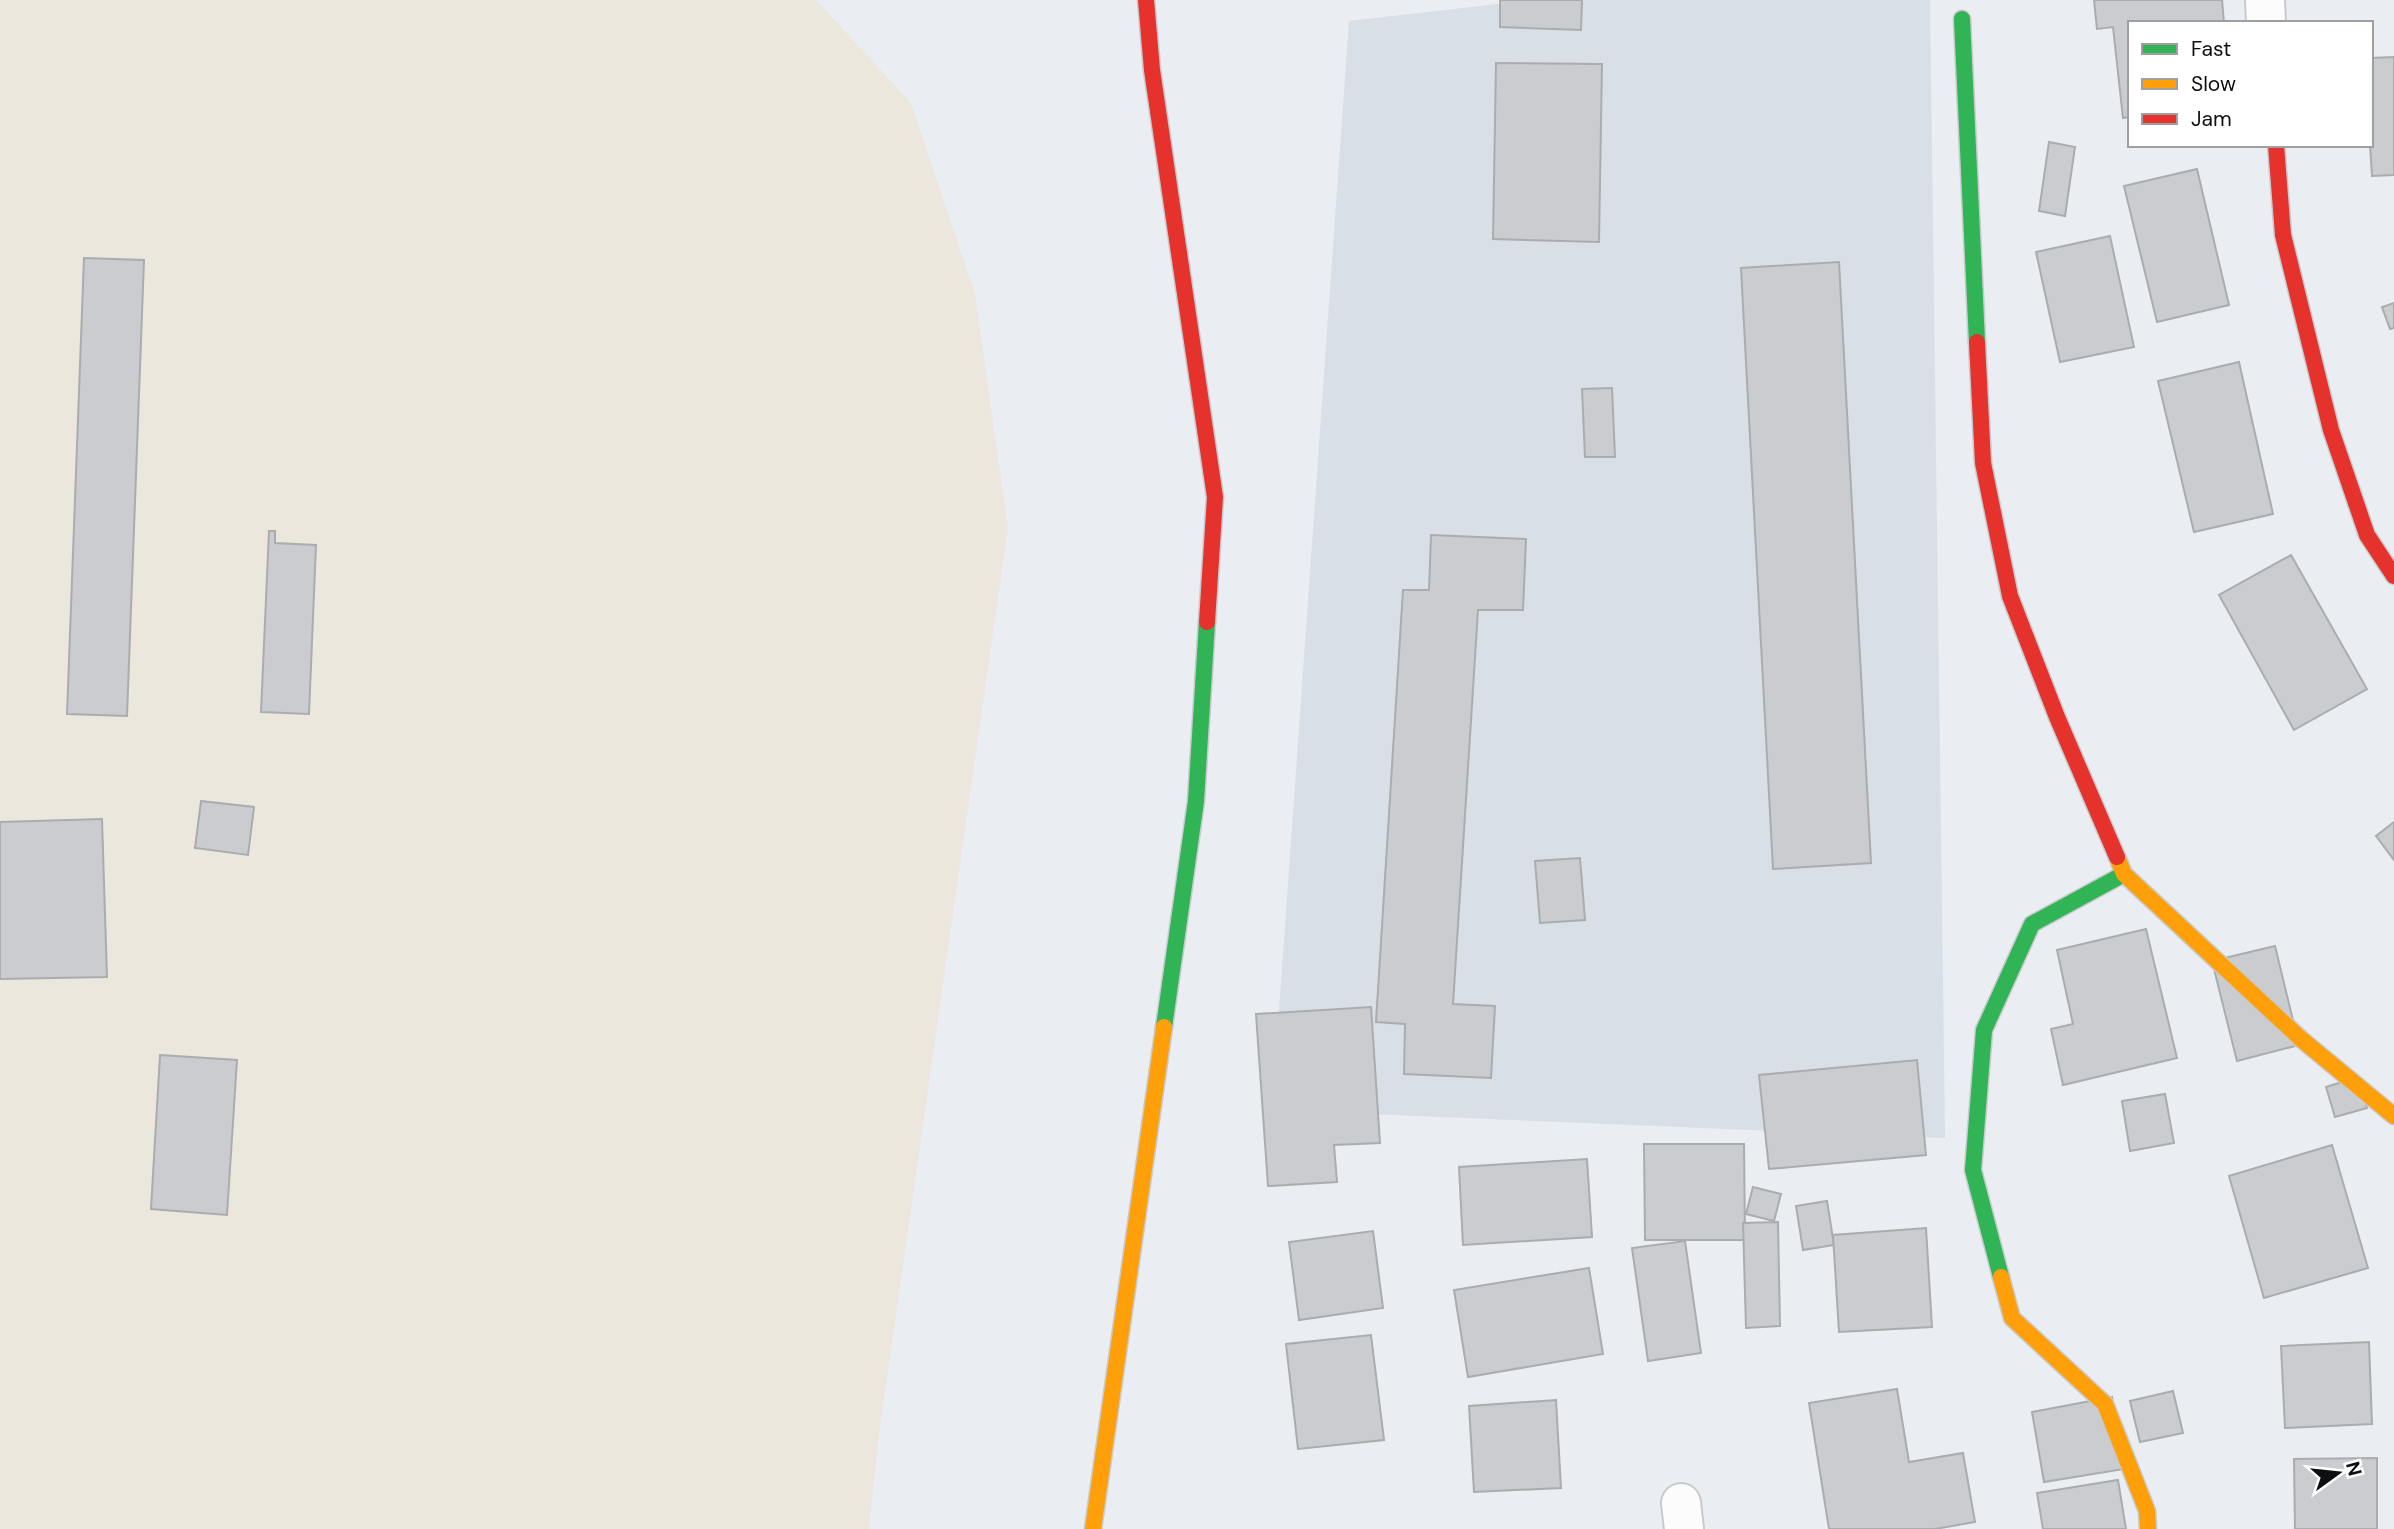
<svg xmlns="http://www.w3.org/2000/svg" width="2394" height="1529" font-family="'DM Sans',sans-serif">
  <rect width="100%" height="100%" fill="#eaedf1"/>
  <path fill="#ebe7dd" d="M0 0H816L911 103 975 294 1008 528 879 1434 869 1529H0Z"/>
  <path fill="#d8dfe7" d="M1533 0H1930L1945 1138 1272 1110 1349 21Z"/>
  <g fill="#cacccf" stroke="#aaacae" stroke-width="2">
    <path d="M1500 0H1582L1581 30 1500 27Z"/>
    <path d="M2094 0H2222L2224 23H2130V117L2123 118 2113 27 2097 29Z"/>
    <path d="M2394 57V175L2372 176 2370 145 2371 58Z"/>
    <path d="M1496 63 1602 64 1599 242 1493 239Z"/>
    <path d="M2049 142 2075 147 2065 216 2039 211Z"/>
    <path d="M2197 169 2229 305 2157 322 2124 186Z"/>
    <path d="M2110 236 2134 347 2060 362 2036 252Z"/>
    <path d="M84 258 144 260 127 716 67 714Z"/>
    <path d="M1839 262 1871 863 1773 869 1741 268Z"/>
    <path d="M2394 303V328L2390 329 2382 307Z"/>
    <path d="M2239 362 2273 514 2194 532 2158 381Z"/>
    <path d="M1612 388 1615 457H1585L1582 389Z"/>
    <path d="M269 531H275V543L316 545 309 714 261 712Z"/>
    <path d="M1431 535 1526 539 1523 610H1478L1453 1004 1495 1006 1491 1078 1404 1074 1405 1024 1376 1022 1403 590H1429Z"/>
    <path d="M2291 555 2367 689 2294 730 2219 595Z"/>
    <path d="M201 801 254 807 248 855 195 848Z"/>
    <path d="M102 819 107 977 0 979V822Z"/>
    <path d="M2394 822V860L2376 836Z"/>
    <path d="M1580 858 1585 920 1540 923 1535 861Z"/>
    <path d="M2146 929 2177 1058 2063 1085 2051 1029 2073 1024 2057 950Z"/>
    <path d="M2275 946 2299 1045 2237 1061 2212 961Z"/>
    <path d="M1371 1007 1380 1143 1334 1145 1337 1182 1268 1186 1256 1014Z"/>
    <path d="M160 1055 237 1060 227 1215 151 1209Z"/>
    <path d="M1917 1060 1926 1155 1769 1169 1759 1075Z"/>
    <path d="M2358 1077 2367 1108 2335 1117 2326 1087Z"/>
    <path d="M2165 1094 2174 1143 2130 1151 2122 1101Z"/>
    <path d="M1644 1144H1744L1745 1240H1645Z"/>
    <path d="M2332 1145 2368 1268 2264 1298 2229 1176Z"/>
    <path d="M1587 1159 1592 1237 1463 1245 1459 1167Z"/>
    <path d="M1753 1187 1781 1194 1774 1221 1746 1214Z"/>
    <path d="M1827 1201 1834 1245 1803 1250 1796 1206Z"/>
    <path d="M1778 1222 1780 1326 1746 1328 1743 1223Z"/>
    <path d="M1926 1228 1932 1327 1839 1332 1833 1235Z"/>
    <path d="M1373 1231 1383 1308 1299 1320 1289 1242Z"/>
    <path d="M1685 1241 1701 1353 1648 1361 1632 1248Z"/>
    <path d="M1589 1268 1603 1354 1468 1377 1454 1290Z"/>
    <path d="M1371 1335 1384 1440 1298 1449 1286 1344Z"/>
    <path d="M2369 1342 2372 1424 2285 1428 2281 1346Z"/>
    <path d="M1897 1389 1909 1462 1963 1453 1975 1522 1935 1529H1829L1809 1403Z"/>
    <path d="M2173 1391 2183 1433 2140 1442 2130 1401Z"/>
    <path d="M2112 1397 2124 1469 2044 1482 2032 1412Z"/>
    <path d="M1556 1400 1561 1488 1474 1492 1469 1406Z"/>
    <path d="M2377 1458V1529H2295L2294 1459Z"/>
    <path d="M2118 1480 2126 1529H2043L2037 1493Z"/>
  </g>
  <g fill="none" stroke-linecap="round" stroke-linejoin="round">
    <defs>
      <g id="street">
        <path d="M2265 0 2266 23"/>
        <path d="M1681 1503 1684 1529"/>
      </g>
      <g id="fast">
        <path d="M1962 19 1977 342"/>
        <path d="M1164 1027 1196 801 1207 622"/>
        <path d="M2001 1277 1973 1170 1984 1030 2032 924 2124 874"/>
      </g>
      <g id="slow">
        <path d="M2117 857 2124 874 2301 1039 2394 1116"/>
        <path d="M2001 1277 2012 1318 2105 1404 2147 1511 2148 1529"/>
        <path d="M1093 1529 1164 1027"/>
      </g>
      <g id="jam">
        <path d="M1146 0 1152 70 1215 497 1207 622"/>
        <path d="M2276 145 2283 235 2331 430 2367 535 2394 576"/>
        <path d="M1977 342 1983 463 2010 596 2057 717 2117 857"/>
      </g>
    </defs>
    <use href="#street" stroke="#c8cbce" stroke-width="42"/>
    <use href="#fast" stroke="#c8cbce" stroke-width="19"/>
    <use href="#slow" stroke="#c8cbce" stroke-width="19"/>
    <use href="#jam" stroke="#c8cbce" stroke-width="19"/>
    <use href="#street" stroke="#fcfcfd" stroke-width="38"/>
    <use href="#fast" stroke="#30b455" stroke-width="16"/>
    <use href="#slow" stroke="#ff9f0a" stroke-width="16"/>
    <use href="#jam" stroke="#e5322d" stroke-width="16"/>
  </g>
  <rect x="2128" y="21" width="245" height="126" fill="#ffffff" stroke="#9e9fa0" stroke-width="2"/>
  <rect x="2142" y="44" width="35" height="10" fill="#30b455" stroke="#9e9fa0" stroke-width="2"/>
  <text x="2191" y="56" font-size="21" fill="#0d0f11">Fast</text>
  <rect x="2142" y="79" width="35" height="10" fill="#ff9f0a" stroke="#9e9fa0" stroke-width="2"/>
  <text x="2191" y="91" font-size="21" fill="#0d0f11">Slow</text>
  <rect x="2142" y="114" width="35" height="10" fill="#e5322d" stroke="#9e9fa0" stroke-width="2"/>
  <text x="2191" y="126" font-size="21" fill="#0d0f11">Jam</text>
  <g transform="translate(2338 1473) rotate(75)" stroke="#ffffff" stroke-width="5" paint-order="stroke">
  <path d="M0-5L12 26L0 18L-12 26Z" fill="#0d0f11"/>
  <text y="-10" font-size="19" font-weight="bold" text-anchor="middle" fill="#0d0f11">N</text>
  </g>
</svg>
